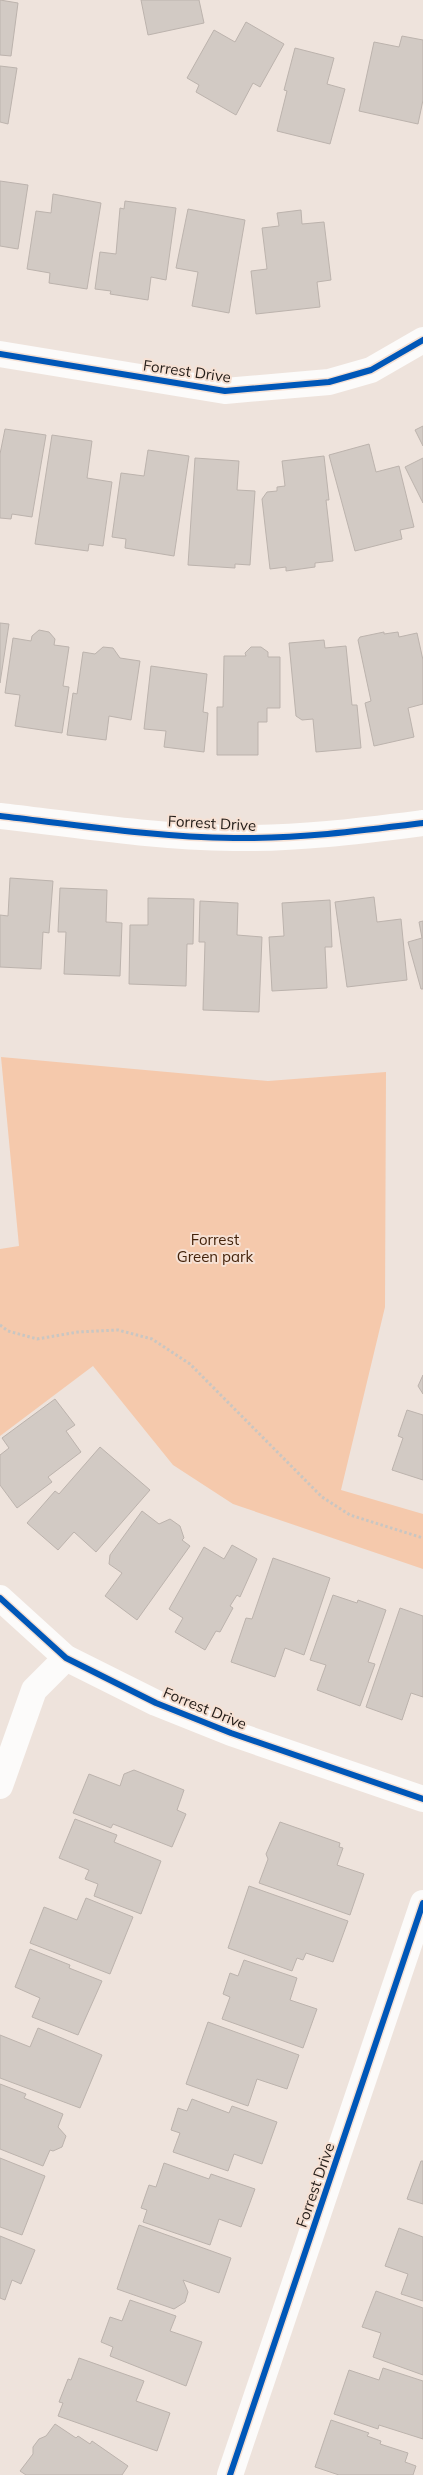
<svg xmlns="http://www.w3.org/2000/svg" width="423" height="2475" font-family="Mulish,sans-serif">
  <rect width="100%" height="100%" fill="#eee3dc"/>
  <path fill="#f5c9ac" d="M1 1057 268 1081 386 1072 385 1307 341 1490 423 1514V1569L233 1504 173 1465 93 1366 0 1436V1249L19 1246Z"/>
  <g fill="#d2cac4" stroke="#bcb3ad">
    <path d="M0 0 18 3 11 56 0 55Z"/>
    <path d="M141 0H199L204 23 148 35Z"/>
    <path d="M246 22 284 44 260 87 253 83 236 115 196 92 199 85 187 78 214 30 235 42Z"/>
    <path d="M402 36 423 40V100L418 124 359 111 374 42 399 47Z"/>
    <path d="M295 48 334 58 327 84 345 89 330 144 277 131 287 91 284 90Z"/>
    <path d="M0 66 17 68 8 124 0 122Z"/>
    <path d="M0 181 28 185 18 249 0 246Z"/>
    <path d="M53 194 101 203 87 289 49 283 50 273 27 269 36 211 51 213Z"/>
    <path d="M125 201 176 208 166 280 151 277 148 300 110 294 111 291 95 289 100 252 116 254 120 208 124 209Z"/>
    <path d="M188 209 245 220 229 313 192 306 198 272 176 268Z"/>
    <path d="M301 210 302 224 324 222 331 280 317 282 320 307 256 314 251 271 267 269 262 228 279 226 277 213Z"/>
    <path d="M423 426V446L415 430Z"/>
    <path d="M5 429 46 435 32 517 12 514 11 519 0 518V454Z"/>
    <path d="M52 435 92 441 87 478 112 482 103 546 89 544 88 551 35 544Z"/>
    <path d="M369 444 376 472 399 466 414 527 400 530 402 539 355 551 329 455Z"/>
    <path d="M148 450 189 456 174 556 125 548 126 539 112 537 121 473 144 476Z"/>
    <path d="M324 456 329 500H326L333 561 315 563V567L286 571V567L270 569 262 499 267 492 277 491V487L285 486 282 461Z"/>
    <path d="M195 458 239 461 237 490 255 491 250 565 235 564V568L188 565Z"/>
    <path d="M423 458V503L405 467Z"/>
    <path d="M0 623 9 624 0 683Z"/>
    <path d="M39 630 49 632 55 639 54 645 69 647 63 686 69 687 62 733 15 726 20 695 5 693 13 638 31 641 32 636Z"/>
    <path d="M384 632V634L398 632 399 637 417 633 423 660V704L408 708 414 737 374 746 365 703 371 701 358 640 360 637Z"/>
    <path d="M324 640 325 648 346 646 352 705H357L361 748 316 752 313 719 302 720 296 716 289 643Z"/>
    <path d="M103 647 113 648 120 658 140 661 131 720 109 716 106 740 67 735 73 693 77 694 83 652 95 654Z"/>
    <path d="M251 647H261L268 652V657H280V708H267V722H258V755H217V707H223L224 656H246L245 653Z"/>
    <path d="M151 666 207 674 203 712 208 713 204 752 164 747 166 731 144 729Z"/>
    <path d="M10 878 53 881 49 933 43 932 41 969 0 967V915L8 916Z"/>
    <path d="M60 888 107 890 106 922 122 923 120 976 64 974 66 932H58Z"/>
    <path d="M374 897 377 922 401 919 407 980 347 987 335 902Z"/>
    <path d="M148 898 194 899 193 944H187L186 986 129 984 130 925H148Z"/>
    <path d="M330 900 332 947H325L327 988 272 991 269 937 284 936 282 903Z"/>
    <path d="M200 901 238 903 237 935 262 937 259 1012 203 1010 205 942H199Z"/>
    <path d="M423 921V989H421L408 942 422 938 419 922Z"/>
    <path d="M423 1375V1394L418 1386Z"/>
    <path d="M55 1399 75 1425 66 1431 81 1452 48 1477 52 1482 17 1508 0 1485V1455L9 1448 2 1438Z"/>
    <path d="M407 1410 423 1415V1480L392 1470 403 1438 398 1436Z"/>
    <path d="M100 1447 150 1490 96 1552 74 1532 58 1550 27 1523 55 1491 59 1494Z"/>
    <path d="M142 1511 159 1524 170 1519 180 1526 184 1538 182 1540 190 1546 137 1620 105 1596 122 1573 109 1564 110 1555Z"/>
    <path d="M232 1545 257 1559 240 1597 237 1595 230 1606 233 1608 220 1632 216 1631 205 1650 175 1632 183 1618 169 1609 204 1547 224 1559Z"/>
    <path d="M273 1558 330 1578 304 1655 285 1648 275 1677 231 1662 246 1618 252 1619Z"/>
    <path d="M333 1595 357 1603 358 1600 386 1610 368 1662 375 1664 360 1706 317 1690 326 1665 310 1660Z"/>
    <path d="M400 1608 423 1616V1697L411 1693 402 1720 366 1707Z"/>
    <path d="M134 1770 184 1790 177 1810 186 1814 172 1847 113 1824 111 1828 73 1813 89 1774 120 1786 124 1774Z"/>
    <path d="M75 1819 117 1835 114 1842 161 1861 141 1914 94 1896 98 1884 85 1879 89 1870 59 1858Z"/>
    <path d="M280 1822 340 1843 339 1847 343 1848 337 1865 364 1874 350 1915 259 1883 268 1859 266 1854Z"/>
    <path d="M249 1886 348 1921 333 1962 306 1953 303 1960 297 1958 292 1971 228 1948Z"/>
    <path d="M86 1898 133 1917 110 1974 30 1943 44 1907 77 1920Z"/>
    <path d="M30 1949 70 1965 69 1968 102 1981 78 2035 32 2017 40 1998 15 1987Z"/>
    <path d="M244 1960 297 1978 290 2000 317 2009 303 2048 222 2019 230 1997 223 1994 230 1973 238 1976Z"/>
    <path d="M208 2022 299 2055 287 2089 257 2079 248 2106 186 2084Z"/>
    <path d="M38 2028 102 2055 80 2108 0 2078V2035L30 2047Z"/>
    <path d="M0 2084 26 2094 24 2098 63 2114 58 2127 66 2136 62 2147 53 2151 50 2150 43 2166 0 2149Z"/>
    <path d="M192 2099 229 2113 232 2106 277 2122 262 2164 234 2154 228 2171 173 2152 180 2133 171 2130 178 2108 187 2111Z"/>
    <path d="M0 2158 45 2176 22 2235 0 2227Z"/>
    <path d="M421 2161H423V2204L407 2199Z"/>
    <path d="M164 2163 209 2179 211 2174 255 2189 241 2227 219 2219 210 2245 143 2222 147 2210 141 2208 149 2185 156 2187Z"/>
    <path d="M139 2225 231 2258 219 2293 183 2280 188 2292 185 2302 174 2309 117 2289Z"/>
    <path d="M399 2228 423 2237V2301L401 2294 408 2274 385 2266Z"/>
    <path d="M0 2236 35 2250 21 2284 12 2280 5 2300 0 2298Z"/>
    <path d="M376 2291 423 2308V2375L373 2357 381 2333 362 2327Z"/>
    <path d="M130 2300 176 2316 170 2331 202 2342 186 2386 110 2356 113 2347 101 2342 110 2317 122 2321Z"/>
    <path d="M79 2358 144 2381 136 2401 170 2413 157 2451 58 2416 63 2403 59 2402 68 2379 71 2380Z"/>
    <path d="M383 2368 423 2381V2439L379 2425 378 2429 334 2414 349 2370 379 2380Z"/>
    <path d="M331 2420 369 2433 367 2436 381 2441 380 2444 408 2453 405 2462 416 2466 413 2475H339L315 2467Z"/>
    <path d="M55 2424 76 2438 78 2436 90 2444 92 2441 128 2466 122 2475H26L20 2471 33 2454V2447L39 2439 46 2436Z"/>
  </g>
  <g fill="none" stroke-linecap="round" stroke-linejoin="round">
    <path stroke="#c9c6c2" stroke-width="3" stroke-dasharray="2.5 2.5" stroke-linecap="butt" d="M0 1325 8 1331 37 1339 78 1332 118 1330 152 1339 190 1364 322 1497 350 1515 423 1538"/>
    <g stroke="#fcfbfa" stroke-width="26">
      <path d="M0 354 225 391 329 382 371 370 423 340"/>
      <path d="M0 816C77 825 156 837 234 838 298 839 360 831 423 823"/>
      <path d="M0 1598 66 1658 156 1703 231 1733 423 1799"/>
      <path d="M0 1786 34 1690 66 1658"/>
      <path d="M230 2475 423 1903"/>
    </g>
    <defs>
      <g id="cycleway">
        <path d="M0 354 225 391 329 382 371 370 423 340"/>
        <path d="M0 816C77 825 156 837 234 838 298 839 360 831 423 823"/>
        <path d="M0 1598 66 1658 156 1703 231 1733 423 1799"/>
        <path d="M230 2475 423 1903"/>
      </g>
    </defs>
    <use href="#cycleway" stroke="#f6e1d4" stroke-width="9"/>
    <use href="#cycleway" stroke="#0057b8" stroke-width="6"/>
  </g>
  <g text-anchor="middle" dominant-baseline="central" stroke-width="4" stroke-linejoin="round" paint-order="stroke">
    <g font-size="15" fill="#241d18" stroke="#f6e1d4">
      <text transform="translate(187 371) rotate(8)">Forrest Drive</text>
      <text transform="translate(212 823) rotate(3)">Forrest Drive</text>
      <text transform="translate(205 1708) rotate(22)">Forrest Drive</text>
      <text transform="translate(315 2185) rotate(-71)">Forrest Drive</text>
    </g>
    <g font-size="15" fill="#44230b" stroke="#f6e1d4">
      <text x="215" y="1239">Forrest<tspan x="215" dy="17">Green park</tspan></text>
    </g>
  </g>
</svg>
